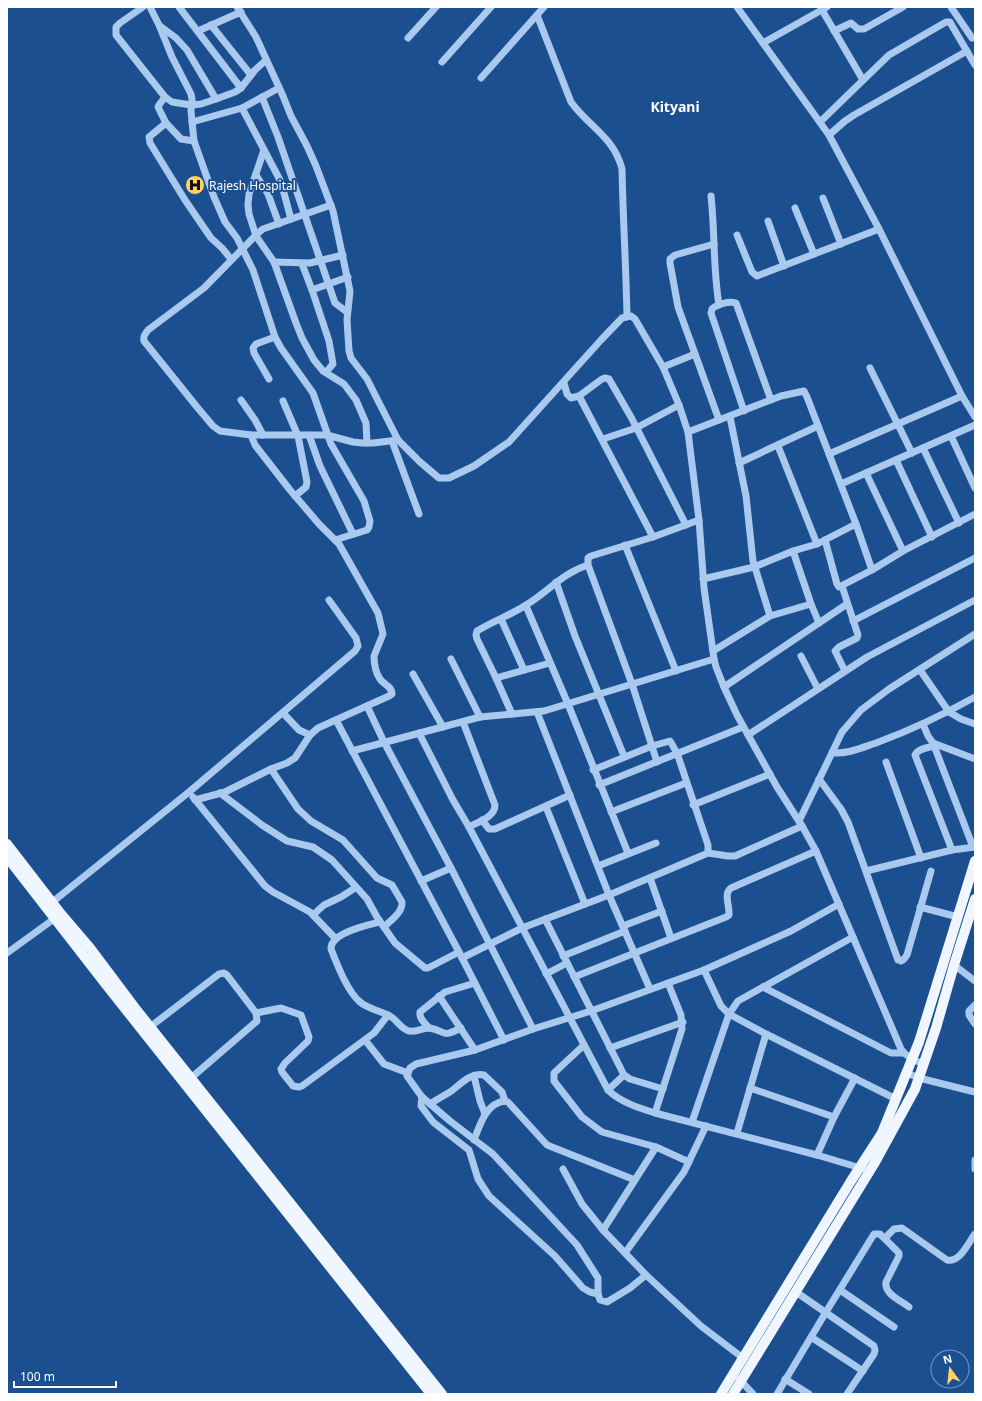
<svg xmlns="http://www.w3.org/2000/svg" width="982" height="1401" font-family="'Noto Sans',sans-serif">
  <rect width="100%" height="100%" fill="#1b4f8f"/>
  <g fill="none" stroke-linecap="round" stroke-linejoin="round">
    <g stroke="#a9c9ee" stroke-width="7">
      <path d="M143 7 120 23 116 27V35L165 97 172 102 191 105 201 104 216 99 235 92 241 88 255 70 266 60"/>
      <path d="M150 7 159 25 172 57 191 94 192 99 191 111 194 141 214 197 225 222 237 238 253 270 275 337 281 348 313 393 331 444 364 501 370 521 369 527 367 530 335 540"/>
      <path d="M179 7 241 88"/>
      <path d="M237 7 256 37 283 96 291 116 307 146 316 166 333 211 350 291 347 320 349 351 351 358 367 379 398 440 420 462 439 478H449L474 466 509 442 601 340 622 318 631 316 635 319 663 367 679 405 688 432 699 520 704 588 714 659 716 667 724 687 737 715 777 787 802 826 816 851 901 1049C906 1057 915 1061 924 1064"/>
      <path d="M737 7 829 135 879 229 962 396 975 417"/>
      <path d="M951 7 972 38"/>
      <path d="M822 10 863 80"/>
      <path d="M537 15 571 102C589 127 614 137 622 169 623 218 626 267 627 316"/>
      <path d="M211 25 251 75"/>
      <path d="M160 26 176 38 187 50 216 99"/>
      <path d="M198 31 241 12"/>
      <path d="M834 31 851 23 858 29H864L903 7"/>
      <path d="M408 38 436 7"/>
      <path d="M763 43 827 7"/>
      <path d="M442 62 491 7"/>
      <path d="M481 78 544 7"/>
      <path d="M165 97 159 105 158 107 166 123 181 139 194 141"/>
      <path d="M262 97 278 137 335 303 347 312"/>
      <path d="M242 108 281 182 291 219"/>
      <path d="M192 122 242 108 279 88"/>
      <path d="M820 122 889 55 946 22H950L951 24 975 65"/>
      <path d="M166 123 149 137 150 143 185 200 211 238 222 248 231 259"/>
      <path d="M829 135 845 121 854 115 967 51"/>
      <path d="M264 150 249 194 248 205 249 214 256 236 274 262 296 323 302 338 314 360 323 371 344 384 356 400 366 423 367 443"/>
      <path d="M256 175 268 194 279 224"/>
      <path d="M711 196C715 232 713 269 719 305"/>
      <path d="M823 198 841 244"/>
      <path d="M331 205 263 229 258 233 204 288 148 330C145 334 143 336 144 341L197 407 213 426 220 431 251 435H327L353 442 362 443H373L398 440"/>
      <path d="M795 208 814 254"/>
      <path d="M768 221 784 266"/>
      <path d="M737 235 752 272 757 276 879 229"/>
      <path d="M714 244 675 255 670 259V263L678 307 719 420"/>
      <path d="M274 262 310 263 343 255"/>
      <path d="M302 264 312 290 329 341 333 364 326 372"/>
      <path d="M312 290 348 277"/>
      <path d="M663 367 695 354"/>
      <path d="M870 368 912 453"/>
      <path d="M269 379 254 353 253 348 256 344 275 337"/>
      <path d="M564 383 567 394 571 398 579 396 602 379 605 378 609 379 631 417 686 525"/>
      <path d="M579 396 653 537"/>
      <path d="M241 400 255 420 263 435"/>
      <path d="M283 401 298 436 307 482 306 487 295 496"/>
      <path d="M744 411 711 313 712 309C717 304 729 301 736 303L771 400"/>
      <path d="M730 417 746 496 753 561 770 616"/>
      <path d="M688 432 781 396 804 391 807 397 856 524 872 570"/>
      <path d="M309 435 320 466 353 534"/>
      <path d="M951 436 975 488"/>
      <path d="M603 439 636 428 679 405"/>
      <path d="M392 441 419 514"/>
      <path d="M778 446 817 544"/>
      <path d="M923 448 959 523"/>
      <path d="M829 454 962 396"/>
      <path d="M896 460 932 537"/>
      <path d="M739 463 818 426"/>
      <path d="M866 473 903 551"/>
      <path d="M841 484 975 425"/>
      <path d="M825 540 837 584 839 587 872 570 903 551 975 514"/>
      <path d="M625 545 676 671"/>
      <path d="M793 551 811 604 819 623"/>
      <path d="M703 579 754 567 793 551 817 544 856 524"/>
      <path d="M556 582 575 636 624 756"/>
      <path d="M842 586 858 635 857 638 839 647 835 651 845 671"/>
      <path d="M526 606 568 704 628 853"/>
      <path d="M501 619 524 670"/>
      <path d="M853 621 975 558"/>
      <path d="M713 651 770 616 811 604"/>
      <path d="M801 656 818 689"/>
      <path d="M451 659 480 717"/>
      <path d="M920 670 949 712 961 719 975 724"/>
      <path d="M413 674 443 727"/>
      <path d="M496 678 550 663"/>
      <path d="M724 687 847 604"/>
      <path d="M367 706 384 742 451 868 533 1029"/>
      <path d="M537 712 609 895 650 989"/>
      <path d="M283 713 299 730 310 735"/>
      <path d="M512 714 496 678 477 639 476 635 477 631C493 621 511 615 526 605 548 592 562 573 588 565"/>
      <path d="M336 720 459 952 504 1040"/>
      <path d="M463 722 495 805C495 817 478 822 469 827"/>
      <path d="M923 724 928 736 933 743 975 759"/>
      <path d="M419 733 453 800 469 827 608 1090C620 1102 639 1108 655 1113L817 1155 864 1169"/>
      <path d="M748 735 867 657 975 600"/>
      <path d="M933 743 973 847"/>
      <path d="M934 746C928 748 918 748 915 755L952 850"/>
      <path d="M352 751 480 717 544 711 714 659"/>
      <path d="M832 753C848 754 861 748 876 743 911 730 943 715 975 697"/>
      <path d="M657 762 632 684 588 565V558L591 556 653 537 699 520"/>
      <path d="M886 762 921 858"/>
      <path d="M271 769 298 809 311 821 343 840 377 878 392 885 402 902C403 912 391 920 384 927"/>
      <path d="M819 779 841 809 848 822 898 960 901 961 904 959 907 955 931 871"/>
      <path d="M599 785 743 727"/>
      <path d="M220 793 262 825 287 841 313 847 332 860 367 899 377 917 395 943 425 968H428L459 952"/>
      <path d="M193 797 265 886 273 892 310 912 336 939"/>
      <path d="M195 800 225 792 271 769 287 763 295 758 310 735 318 728 389 696 392 694C392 686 384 685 380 679 376 673 374 663 374 656L383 634 378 613 339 544 319 524 290 490 255 445 251 435"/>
      <path d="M693 805 770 774"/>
      <path d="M546 807 585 904"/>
      <path d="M611 812 686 783"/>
      <path d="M482 820 489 829H495L570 795"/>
      <path d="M799 821 842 732 861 710 889 689 975 634"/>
      <path d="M708 853 728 856H735L802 826"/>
      <path d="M598 866 656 843"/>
      <path d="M866 871 952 850 975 847"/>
      <path d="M650 878 671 938"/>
      <path d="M421 881 451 868"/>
      <path d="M50 904 189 792 355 651 358 646 356 638 329 600"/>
      <path d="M920 907 958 917"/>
      <path d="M313 915 324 905 341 897 355 888"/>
      <path d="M545 919 624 1075 630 1079 663 1089"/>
      <path d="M380 922C368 925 330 933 331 949 337 964 347 991 360 1002 368 1009 381 1011 390 1016 397 1020 401 1029 409 1031 416 1033 423 1027 430 1028 448 1032 441 1038 461 1028"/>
      <path d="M623 926 662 911"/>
      <path d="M7 953 58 916"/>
      <path d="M563 956 625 931"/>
      <path d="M462 958 522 928 609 895 708 853V845L677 753 670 741 652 746 593 770"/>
      <path d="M954 965 975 981"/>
      <path d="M704 970 721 1006 729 1014 766 1034 896 1099"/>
      <path d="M546 974 567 963"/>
      <path d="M574 977 726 917 729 915C730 906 723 894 731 888L816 851"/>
      <path d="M763 987 891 1053H904"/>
      <path d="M439 996 475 1050"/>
      <path d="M975 1005 969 1011V1015L975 1024"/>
      <path d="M256 1013 281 1008 301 1015 309 1037 308 1041 285 1063 281 1069 282 1072 293 1086 299 1087 302 1086 374 1033 388 1015"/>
      <path d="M150 1027 219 974 224 973 227 975 256 1013 257 1021 191 1078"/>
      <path d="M429 1028C425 1023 419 1019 420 1012L445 992 475 983"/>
      <path d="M365 1040 384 1064 408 1073"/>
      <path d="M584 1045 554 1073V1081L582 1117 602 1132 656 1147 689 1162"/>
      <path d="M610 1048 683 1022"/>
      <path d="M907 1073 919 1078 975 1092"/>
      <path d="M474 1076 480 1101 485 1114"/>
      <path d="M750 1088 834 1117"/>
      <path d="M608 1090 624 1075"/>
      <path d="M422 1097 421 1106 433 1122 469 1150 478 1179 489 1196 555 1256 583 1288 590 1292 598 1294"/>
      <path d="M430 1104C436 1100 443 1096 450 1092 460 1085 470 1072 484 1075L502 1092 505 1101"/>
      <path d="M655 1113 682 1029 681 1015 668 983"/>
      <path d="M692 1122 729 1014 738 1001 853 937"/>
      <path d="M737 1133 766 1034"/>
      <path d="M474 1140C480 1125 486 1103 505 1101L508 1102 547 1145 635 1180"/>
      <path d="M817 1155 834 1117 855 1078"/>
      <path d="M975 1160V1169"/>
      <path d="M563 1169 582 1204 603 1230 646 1275 701 1326 743 1358"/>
      <path d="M603 1230 656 1147"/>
      <path d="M885 1238 894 1229 902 1228 947 1260C960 1263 968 1243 975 1234"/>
      <path d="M625 1253 684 1172 706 1126"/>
      <path d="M646 1275 630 1288 607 1302 600 1300 598 1294V1278L577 1245 493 1154 450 1121 422 1097 407 1076 410 1068 416 1064 475 1050 533 1029 591 1011 704 970 791 931 839 904"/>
      <path d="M840 1290 894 1327"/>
      <path d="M796 1292 874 1346 875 1350 874 1354 847 1394"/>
      <path d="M811 1337 863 1371"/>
      <path d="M739 1379 753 1394"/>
      <path d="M785 1379 809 1394"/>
      <path d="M777 1394 826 1312 874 1234H880L899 1253V1256L886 1282C884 1294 900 1300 909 1307"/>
    </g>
    <g stroke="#f0f6ff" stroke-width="10">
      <path d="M7 844 61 914 90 948 135 1008 442 1394"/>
      <path d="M7 857 104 982 431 1394"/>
      <path d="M721 1394 851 1181 882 1133 919 1042 975 861"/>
      <path d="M733 1394 874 1164 915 1089 936 1028 954 965 975 899"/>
    </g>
  </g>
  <defs>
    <symbol id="hospital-disc" viewBox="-11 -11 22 22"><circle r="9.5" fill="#ffd166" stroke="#1b4f8f"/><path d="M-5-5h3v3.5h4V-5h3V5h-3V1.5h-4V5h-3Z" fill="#111"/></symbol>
  </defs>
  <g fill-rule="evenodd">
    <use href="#hospital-disc" x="184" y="174" width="22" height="22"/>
  </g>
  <g text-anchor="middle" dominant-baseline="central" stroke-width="4" stroke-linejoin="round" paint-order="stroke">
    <g font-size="12" fill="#fff" stroke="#1b4f8f" text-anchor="start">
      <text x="209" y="185">Rajesh Hospital</text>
    </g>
    <g font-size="14" font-weight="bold" fill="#fff" stroke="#1b4f8f">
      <text x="675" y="106">Kityani</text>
    </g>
  </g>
  <rect width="982" height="1401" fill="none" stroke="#ffffff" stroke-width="16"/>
  <g transform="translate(950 1369) rotate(345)"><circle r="19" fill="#1b4f8f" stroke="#7695bc"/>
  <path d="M0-3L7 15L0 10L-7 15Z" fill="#ffd166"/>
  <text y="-6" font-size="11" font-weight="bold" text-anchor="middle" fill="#ffffff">N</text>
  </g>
  <path d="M14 1381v6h102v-6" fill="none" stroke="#ffffff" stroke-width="2"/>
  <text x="20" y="1381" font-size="12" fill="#ffffff" stroke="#1b4f8f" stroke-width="3" paint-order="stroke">100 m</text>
</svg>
